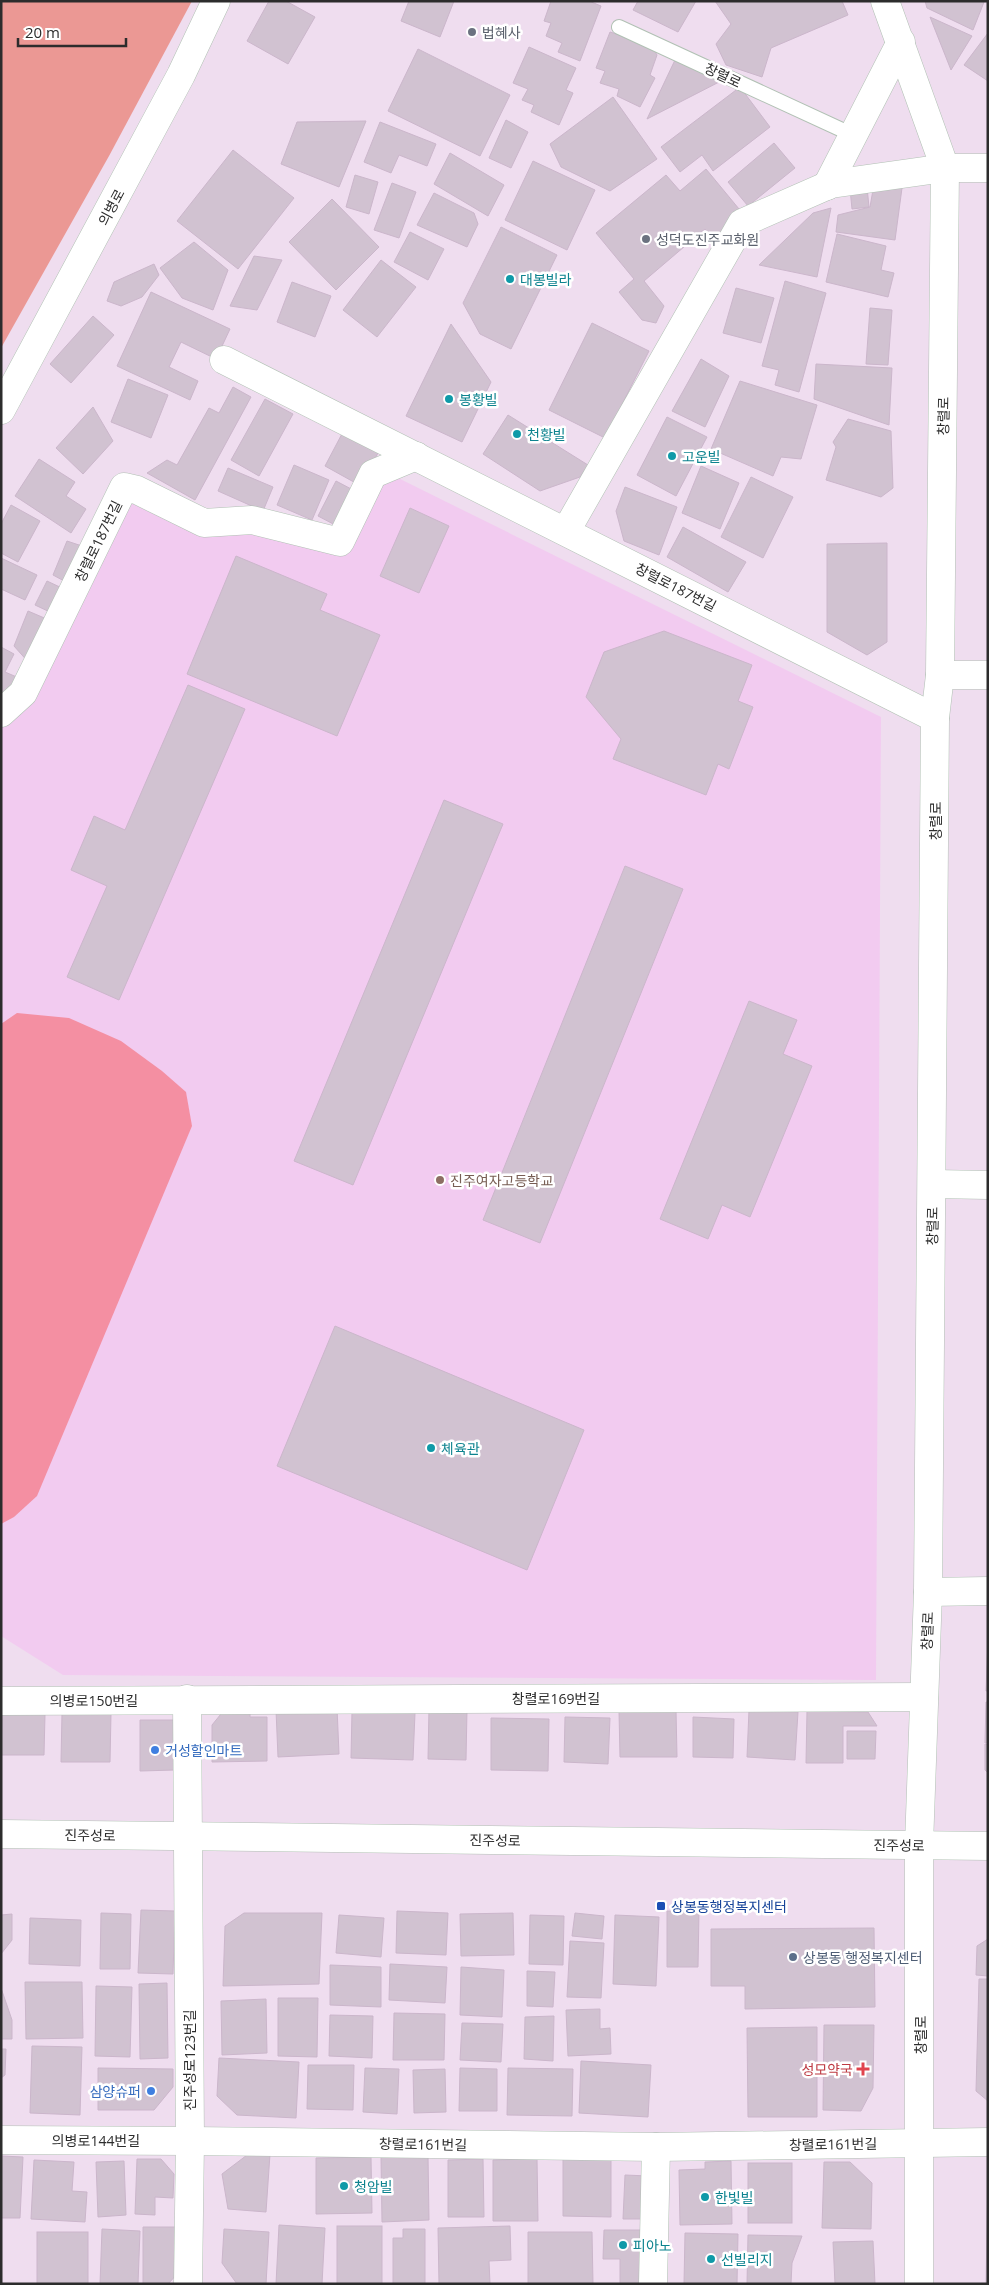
<svg xmlns="http://www.w3.org/2000/svg" width="989" height="2285" font-family="'Open Sans','Noto Sans KR',sans-serif">
  <rect width="100%" height="100%" fill="#efddef"/>
  <path fill="#f2cbf0" d="M386 472 881 717 876 1680 63 1675 1 1636V724L120 495 334 549Z"/>
  <path fill="#eb9894" d="M1 1H192L109 156 1 348Z"/>
  <path fill="#f48fa2" d="M17 1013 69 1018 121 1041 162 1071 186 1092 192 1126 37 1496 14 1517 1 1524V1024Z"/>
  <g fill="#d1c2d1" stroke="#cbb6cb">
    <path d="M269 1H286L315 17 288 64 247 41Z"/>
    <path d="M409 1H454L440 37 401 21Z"/>
    <path d="M551 1H589L601 6 580 61 558 52 562 43 546 36 551 23 544 21Z"/>
    <path d="M638 1H696L678 32 633 10Z"/>
    <path d="M715 1H842L848 15 771 48 762 77 726 65 716 44 731 24Z"/>
    <path d="M925 1H982L984 2 973 30 927 8Z"/>
    <path d="M930 17 972 36 951 70Z"/>
    <path d="M610 32 651 45 657 55 650 75 655 78 640 107 617 96 619 89 600 83 605 71 596 68Z"/>
    <path d="M988 33V81L964 65Z"/>
    <path d="M529 47 576 68 566 90 573 93 559 125 531 112 534 105 522 100 528 89 513 83Z"/>
    <path d="M418 49 510 95 480 156 388 111Z"/>
    <path d="M675 60 723 80 647 119Z"/>
    <path d="M740 87 770 127 713 171 702 155 680 172 661 147Z"/>
    <path d="M613 97 657 159 610 191 561 167 550 144Z"/>
    <path d="M506 120 528 132 511 168 489 158Z"/>
    <path d="M366 121 339 187 281 164 297 122Z"/>
    <path d="M380 122 436 144 427 166 399 155 391 173 364 162Z"/>
    <path d="M774 143 795 168 748 206 728 182Z"/>
    <path d="M233 150 294 198 238 269 177 221Z"/>
    <path d="M450 153 504 185 488 216 434 184Z"/>
    <path d="M533 161 595 190 567 250 505 220Z"/>
    <path d="M706 169 744 215 715 240 705 229 644 281 664 306 656 323 642 320 619 292 634 279 596 233 666 175 680 191Z"/>
    <path d="M355 175 378 182 369 214 346 207Z"/>
    <path d="M392 183 416 192 399 238 374 230Z"/>
    <path d="M874 184 902 188 895 240 836 232 838 215 870 207Z"/>
    <path d="M867 187 869 207 852 209 850 189Z"/>
    <path d="M434 193 474 213 478 224 467 247 417 225Z"/>
    <path d="M332 199 379 247 336 290 289 242Z"/>
    <path d="M831 208 817 277 759 265 813 213Z"/>
    <path d="M501 227 557 255 511 349 480 334 463 303Z"/>
    <path d="M410 232 444 249 428 280 394 262Z"/>
    <path d="M837 234 886 246 881 270 894 273 888 297 826 282Z"/>
    <path d="M194 242 228 270 213 310 182 298 160 268Z"/>
    <path d="M254 256 282 260 257 310 230 306Z"/>
    <path d="M381 260 416 287 377 337 343 310Z"/>
    <path d="M154 264 159 275 142 297 121 306 107 301 114 282Z"/>
    <path d="M785 281 826 293 799 392 775 385 779 370 762 366Z"/>
    <path d="M292 282 331 296 315 337 277 322Z"/>
    <path d="M736 288 774 298 761 343 723 333Z"/>
    <path d="M151 292 230 329 216 359 181 342 169 367 198 381 190 400 117 366Z"/>
    <path d="M870 308 892 310 888 365 866 364Z"/>
    <path d="M93 316 114 335 71 383 50 364Z"/>
    <path d="M592 323 649 351 605 438 549 410Z"/>
    <path d="M451 324 491 382 462 442 406 416Z"/>
    <path d="M701 359 729 376 705 427 672 411Z"/>
    <path d="M816 364 892 368 889 425 814 399Z"/>
    <path d="M128 379 168 395 151 438 111 422Z"/>
    <path d="M740 381 817 405 801 459 781 457 773 476 711 449Z"/>
    <path d="M233 387 251 397 195 500 147 473 167 460 177 465 209 408 219 413Z"/>
    <path d="M265 399 293 414 259 476 231 460Z"/>
    <path d="M93 407 113 441 83 474 56 448Z"/>
    <path d="M508 415 588 465 580 477 540 491 483 454Z"/>
    <path d="M667 417 707 437 676 496 637 475Z"/>
    <path d="M848 419 891 431 893 488 881 497 826 480 836 447 833 442Z"/>
    <path d="M344 430 380 449 361 486 325 466Z"/>
    <path d="M39 459 75 482 66 496 86 509 71 533 15 496Z"/>
    <path d="M294 465 329 480 312 520 277 505Z"/>
    <path d="M701 466 739 483 720 529 682 513Z"/>
    <path d="M228 468 273 487 263 511 218 491Z"/>
    <path d="M751 477 793 497 763 558 721 537Z"/>
    <path d="M336 481 355 491 337 526 318 516Z"/>
    <path d="M625 487 677 507 659 555 624 541 616 511Z"/>
    <path d="M11 505 40 521 18 562 1 553V524Z"/>
    <path d="M410 508 449 526 419 593 380 576Z"/>
    <path d="M683 527 746 562 728 592 667 557Z"/>
    <path d="M67 541 85 547 66 582 53 575Z"/>
    <path d="M887 543V642L867 655 827 632V544Z"/>
    <path d="M236 556 327 594 320 610 380 635 337 736 187 674Z"/>
    <path d="M1 558 37 575 25 600 1 589Z"/>
    <path d="M47 581 64 589 52 613 35 605Z"/>
    <path d="M28 611 49 620 30 664 14 646Z"/>
    <path d="M664 631 752 665 738 701 753 707 729 769 718 764 706 795 613 759 621 739 586 697 604 652Z"/>
    <path d="M1 647 14 654 5 672 19 678 10 697 1 692Z"/>
    <path d="M188 685 245 709 119 1000 67 977 107 886 71 870 94 816 125 830Z"/>
    <path d="M444 800 503 824 353 1185 294 1161Z"/>
    <path d="M625 866 683 889 540 1243 483 1220Z"/>
    <path d="M749 1001 797 1020 783 1054 812 1066 750 1217 722 1205 708 1239 660 1219Z"/>
    <path d="M335 1326 584 1430 527 1570 277 1466Z"/>
    <path d="M988 1640V1691H986Z"/>
    <path d="M986 1702H988V1743H985Z"/>
    <path d="M337 1707 339 1754 278 1757 276 1710Z"/>
    <path d="M250 1708V1717H267V1761L212 1762V1725L225 1709Z"/>
    <path d="M429 1708 467 1709 466 1760 428 1759Z"/>
    <path d="M676 1710 677 1757H620L619 1711Z"/>
    <path d="M749 1710 798 1712 795 1760 747 1757Z"/>
    <path d="M352 1711 415 1713 413 1760 351 1758Z"/>
    <path d="M807 1711 868 1712 877 1726H843V1763H806Z"/>
    <path d="M2 1713 45 1714 44 1755H1Z"/>
    <path d="M62 1713H111L110 1762H61Z"/>
    <path d="M565 1717 610 1718 608 1764 564 1762Z"/>
    <path d="M693 1717 734 1719 733 1758 693 1757Z"/>
    <path d="M491 1718 549 1719 548 1771 491 1770Z"/>
    <path d="M140 1720H174L175 1770 140 1771Z"/>
    <path d="M847 1731H876L875 1759H847Z"/>
    <path d="M985 1744 988 1745V1773L985 1770Z"/>
    <path d="M141 1910 175 1911 173 1974 138 1973Z"/>
    <path d="M397 1911 448 1913 446 1955 396 1953Z"/>
    <path d="M667 1911H699L698 1967H667Z"/>
    <path d="M101 1913 131 1914 130 1969H100Z"/>
    <path d="M244 1913H322L319 1984 223 1986 225 1926Z"/>
    <path d="M513 1913 514 1955 461 1956 460 1914Z"/>
    <path d="M575 1913 604 1916 602 1939 572 1936Z"/>
    <path d="M12 1914V1940L1 1954V1915Z"/>
    <path d="M339 1915 384 1918 381 1957 336 1953Z"/>
    <path d="M530 1915 564 1916 563 1965 529 1964Z"/>
    <path d="M615 1915 659 1917 656 1986 613 1984Z"/>
    <path d="M30 1918 81 1920 80 1966 29 1964Z"/>
    <path d="M874 1928 875 2007 745 2009V1986H711V1929Z"/>
    <path d="M988 1939V1976L976 1975 977 1946Z"/>
    <path d="M570 1941 604 1943 601 1998 567 1997Z"/>
    <path d="M390 1964 447 1967 445 2003 389 2000Z"/>
    <path d="M330 1965 381 1967V2007L330 2005Z"/>
    <path d="M461 1967 504 1970 502 2017 460 2015Z"/>
    <path d="M527 1971 555 1972 553 2007 527 2006Z"/>
    <path d="M979 1979H988V2101L976 2091Z"/>
    <path d="M25 1982H82L83 2038 26 2039Z"/>
    <path d="M167 1983 168 2058 140 2059 139 1984Z"/>
    <path d="M96 1986 132 1987 130 2057 95 2056Z"/>
    <path d="M1 1988 12 2020V2039H1Z"/>
    <path d="M278 1998H318L317 2057 278 2056Z"/>
    <path d="M266 1999 267 2053 222 2055 221 2001Z"/>
    <path d="M600 2009V2029L610 2028 611 2054 568 2056 566 2010Z"/>
    <path d="M394 2013 445 2014 444 2060H393Z"/>
    <path d="M330 2015 373 2016 372 2058 329 2056Z"/>
    <path d="M554 2016 553 2061 524 2059 525 2017Z"/>
    <path d="M462 2023 503 2024 501 2062 460 2060Z"/>
    <path d="M824 2025H874L873 2088 861 2111 823 2110Z"/>
    <path d="M817 2027V2117H748L747 2028Z"/>
    <path d="M32 2046 82 2047 80 2115 30 2113Z"/>
    <path d="M1 2049H6L5 2075 1 2078Z"/>
    <path d="M219 2058 299 2062 296 2118 237 2115 217 2096Z"/>
    <path d="M581 2061 651 2065 648 2117 579 2113Z"/>
    <path d="M308 2065H354L353 2110 307 2109Z"/>
    <path d="M98 2068 173 2069V2087L154 2110H98Z"/>
    <path d="M365 2068 399 2069 397 2114 363 2112Z"/>
    <path d="M460 2068 497 2069V2111H459Z"/>
    <path d="M508 2068 573 2069 572 2116 507 2115Z"/>
    <path d="M445 2069 446 2112 414 2113 413 2070Z"/>
    <path d="M251 2152 270 2154 266 2212 228 2209 222 2174Z"/>
    <path d="M1 2156 23 2157 20 2218H1Z"/>
    <path d="M428 2156 429 2220 382 2222 381 2157Z"/>
    <path d="M371 2157 372 2213 316 2214V2158Z"/>
    <path d="M137 2159H161L174 2174 173 2198 155 2197V2215L135 2214Z"/>
    <path d="M483 2159 484 2217H448V2160Z"/>
    <path d="M537 2159 538 2221H493V2160Z"/>
    <path d="M563 2159H611V2217L563 2216Z"/>
    <path d="M34 2160 74 2162 72 2191 87 2192 85 2222 31 2219Z"/>
    <path d="M124 2161 126 2215 98 2217 96 2162Z"/>
    <path d="M731 2161 732 2224 680 2225 679 2170 705 2169V2162Z"/>
    <path d="M824 2162H850L872 2183 871 2229 822 2228Z"/>
    <rect x="748" y="2163" width="44" height="60"/>
    <path d="M625 2175 648 2176 646 2219H623Z"/>
    <path d="M988 2178V2284H986Z"/>
    <path d="M279 2225 325 2228 322 2284H276Z"/>
    <rect x="337" y="2226" width="45" height="58"/>
    <path d="M510 2226 511 2260 489 2261 490 2284H439L438 2228Z"/>
    <path d="M143 2227H180L179 2272 168 2284H143Z"/>
    <path d="M102 2229 140 2231 138 2284H100Z"/>
    <path d="M224 2229 269 2232 266 2284H237L222 2263Z"/>
    <path d="M403 2229H425V2284H393V2238H403Z"/>
    <path d="M604 2230H642L641 2284H620V2259H603Z"/>
    <rect x="37" y="2232" width="51" height="52"/>
    <path d="M528 2232H592L593 2284H528Z"/>
    <path d="M685 2233 738 2234 737 2284H684Z"/>
    <path d="M748 2235 802 2236 792 2263 791 2284H747Z"/>
    <path d="M873 2241 875 2284H835L833 2242Z"/>
  </g>
  <g fill="none" stroke-linecap="round" stroke-linejoin="round">
    <defs>
      <path id="service" d="M619 27 853 135"/>
      <g id="minor">
        <path d="M827 186 901 42"/>
        <path d="M224 360 935 718"/>
        <path d="M566 531 742 223 831 184 945 168"/>
        <path d="M940 675H988"/>
        <path d="M1 713 23 693 124 487 137 490 204 523 252 520 340 542 373 474 416 456"/>
        <path d="M933 1184 988 1185"/>
        <path d="M928 1592 988 1591"/>
        <path d="M187 1699 190 2141 188 2284"/>
        <path d="M1 1701 924 1697"/>
        <path d="M1 2140 190 2141 656 2147 988 2142"/>
        <path d="M653 2284 656 2147"/>
      </g>
      <g id="tertiary">
        <path d="M885 1 945 168 940 675 935 718 928 1592 919 1845V2284"/>
        <path d="M945 168H988"/>
        <path d="M1 410 181 75 216 1"/>
      </g>
      <path id="secondary" d="M1 1834 988 1846"/>
    </defs>
    <use href="#service" stroke="#b1c1b4" stroke-width="16"/>
    <use href="#minor" stroke="#b1c1b4" stroke-width="29"/>
    <use href="#tertiary" stroke="#b1c1b4" stroke-width="29"/>
    <use href="#secondary" stroke="#b1c1b4" stroke-width="29"/>
    <use href="#service" stroke="#fff" stroke-width="14"/>
    <use href="#minor" stroke="#fff" stroke-width="28"/>
    <use href="#tertiary" stroke="#fff" stroke-width="28"/>
    <use href="#secondary" stroke="#fff" stroke-width="28"/>
  </g>
  <g fill="#6b7280" stroke="#fff" stroke-width="2">
    <circle cx="472" cy="32" r="5"/>
    <circle cx="646" cy="239" r="5"/>
  </g>
  <g fill="#0f9aa8" stroke="#fff" stroke-width="2">
    <circle cx="510" cy="279" r="5"/>
    <circle cx="449" cy="399" r="5"/>
    <circle cx="517" cy="434" r="5"/>
    <circle cx="672" cy="456" r="5"/>
    <circle cx="431" cy="1448" r="5"/>
    <circle cx="344" cy="2186" r="5"/>
    <circle cx="705" cy="2197" r="5"/>
    <circle cx="623" cy="2245" r="5"/>
    <circle cx="711" cy="2259" r="5"/>
  </g>
  <circle fill="#8d6e63" stroke="#fff" stroke-width="2" cx="440" cy="1180" r="5"/>
  <g fill="#3f7fe0" stroke="#fff" stroke-width="2">
    <circle cx="155" cy="1750" r="5"/>
    <circle cx="151" cy="2091" r="5"/>
  </g>
  <rect fill="#1a4fb4" stroke="#fff" stroke-width="2" x="656" y="1901" width="10" height="10" rx="2.5"/>
  <circle fill="#5c6f8a" stroke="#fff" stroke-width="2" cx="793" cy="1957" r="5"/>
  <path fill="#e0444e" stroke="#fff" stroke-width="2" d="M860.5 2061.5h5v5h5v5h-5v5h-5v-5h-5v-5h5z"/>
  <g text-anchor="middle" dominant-baseline="central" stroke-width="5" stroke-linejoin="round" paint-order="stroke">
    <g font-size="14" fill="#5b616d" stroke="#fff" text-anchor="start">
      <text x="482" y="32">법혜사</text>
      <text x="656" y="239">성덕도진주교화원</text>
    </g>
    <g font-size="14" fill="#2c2c2c" stroke="#fff">
      <text transform="translate(723 75) rotate(25)">창렬로</text>
      <text transform="translate(111 207) rotate(-62)">의병로</text>
      <text transform="translate(943 416) rotate(-89)">창렬로</text>
      <text transform="translate(98 541) rotate(-64)">창렬로187번길</text>
      <text transform="translate(676 587) rotate(27)">창렬로187번길</text>
      <text transform="translate(935 821) rotate(-90)">창렬로</text>
      <text transform="translate(932 1226) rotate(-89)">창렬로</text>
      <text transform="translate(927 1631) rotate(-88)">창렬로</text>
      <text x="556" y="1698">창렬로169번길</text>
      <text x="94" y="1700">의병로150번길</text>
      <text transform="translate(90 1835) rotate(1)">진주성로</text>
      <text transform="translate(495 1840) rotate(1)">진주성로</text>
      <text transform="translate(899 1845) rotate(1)">진주성로</text>
      <text transform="translate(920 2035) rotate(-90)">창렬로</text>
      <text transform="translate(189 2060) rotate(-90)">진주성로123번길</text>
      <text x="96" y="2140">의병로144번길</text>
      <text transform="translate(423 2144) rotate(1)">창렬로161번길</text>
      <text transform="translate(833 2144) rotate(-1)">창렬로161번길</text>
    </g>
    <g font-size="14" fill="#0d838f" stroke="#fff" text-anchor="start">
      <text x="520" y="279">대봉빌라</text>
      <text x="459" y="399">봉황빌</text>
      <text x="527" y="434">천황빌</text>
      <text x="682" y="456">고운빌</text>
      <text x="441" y="1448">체육관</text>
      <text x="354" y="2186">청암빌</text>
      <text x="715" y="2197">한빛빌</text>
      <text x="633" y="2245">피아노</text>
      <text x="721" y="2259">선빌리지</text>
    </g>
    <g font-size="14" fill="#785e54" stroke="#fff" text-anchor="start">
      <text x="450" y="1180">진주여자고등학교</text>
    </g>
    <g font-size="14" fill="#366cbe" stroke="#fff" text-anchor="start">
      <text x="165" y="1750">거성할인마트</text>
      <text x="141" y="2091" text-anchor="end">삼양슈퍼</text>
    </g>
    <g font-size="14" fill="#164399" stroke="#fff" text-anchor="start">
      <text x="671" y="1906">상봉동행정복지센터</text>
    </g>
    <g font-size="14" fill="#4e5e75" stroke="#fff" text-anchor="start">
      <text x="803" y="1957">상봉동 행정복지센터</text>
    </g>
    <g font-size="14" fill="#be3a42" stroke="#fff" text-anchor="end">
      <text x="853" y="2069">성모약국</text>
    </g>
  </g>
  <rect width="989" height="2285" fill="none" stroke="#2c2c2c" stroke-width="5"/>
  <path d="M18 38v8h108v-8" fill="none" stroke="#2c2c2c" stroke-width="2.5"/>
  <text x="25" y="38" font-size="15" fill="#2c2c2c" stroke="#ffffff" stroke-width="4" paint-order="stroke">20 m</text>
</svg>
